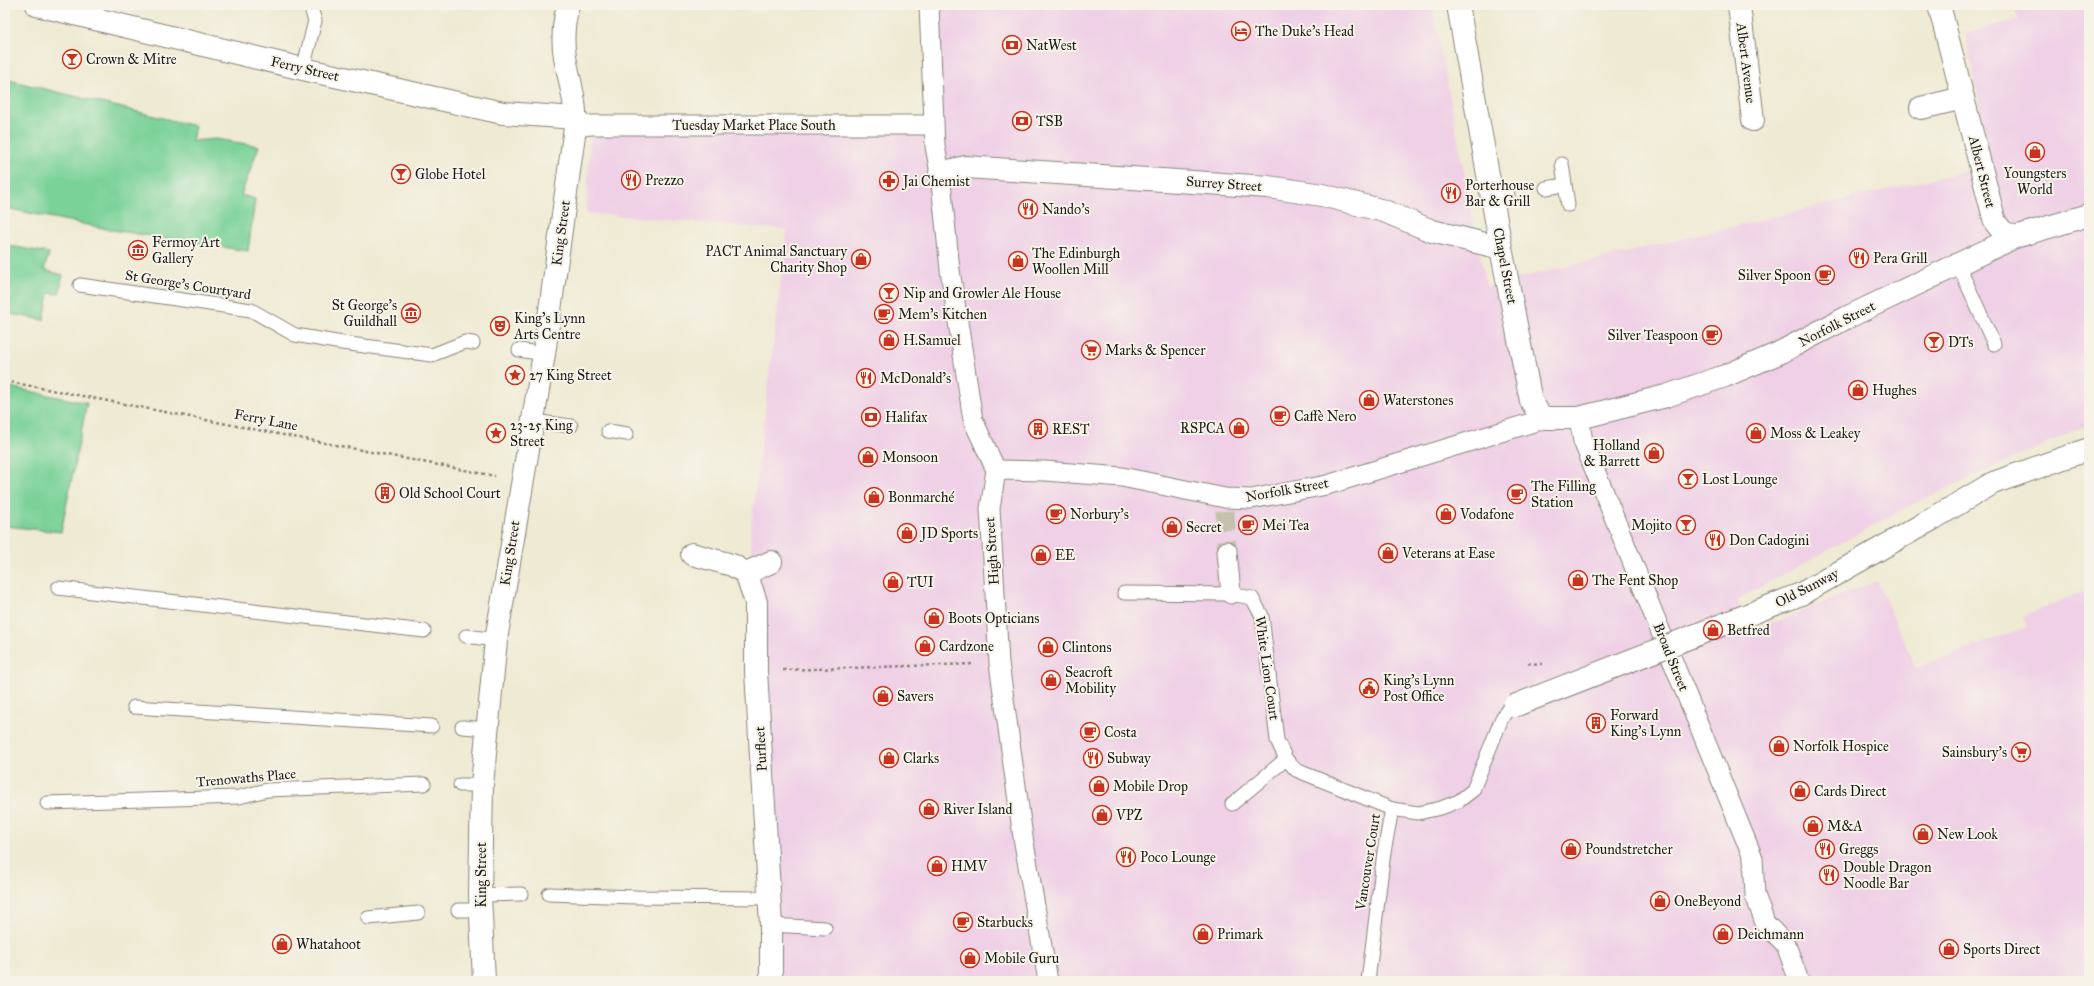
<svg xmlns="http://www.w3.org/2000/svg" width="2094" height="986" font-family="'IM FELL Great Primer',serif">
  <rect width="100%" height="100%" fill="#f7f3e8"/>
  <filter id="ink" filterUnits="userSpaceOnUse"><feTurbulence type="fractalNoise" baseFrequency=".025" numOctaves="2"/><feDisplacementMap in="SourceGraphic" scale="8" xChannelSelector="R" yChannelSelector="G"/><feConvolveMatrix kernelMatrix="1 2 1 2 8 2 1 2 1" color-interpolation-filters="sRGB"/></filter>
  <filter id="wash" filterUnits="userSpaceOnUse"><feTurbulence type="fractalNoise" baseFrequency=".012" numOctaves="4" result="noise"/><feDisplacementMap in="SourceGraphic" scale="16" xChannelSelector="R" yChannelSelector="G"/><feGaussianBlur stdDeviation="0.9" result="paint"/><feColorMatrix in="noise" values="0 0 0 0 0 0 0 0 0 0 0 0 0 0 0 0 0 1.4 0 .05"/><feComposite in="paint" operator="in"/></filter>
  <g filter="url(#wash)">
    <rect width="100%" height="100%" fill="#efead3"/>
    <path fill="#efd0e6" d="M929 5H1432L1486 286 1982 167 1984 125 1965 33 2018 20 2014 5H2089V424L1911 505 1737 600 1750 632 1877 581 1916 668 2027 627 2023 616 2089 589V981H775L765 684 750 535 787 230 586 213 591 125H934Z"/>
    <g fill="#7ad298" stroke="#4b775a">
      <path d="M5 79 195 126 192 141 216 139 259 146 241 195 255 199 248 251 112 230 5 208Z"/>
      <path d="M5 245 49 253 44 270 63 275 59 294 49 293 44 320 5 313Z"/>
      <path d="M5 386 87 403 61 532 5 526Z"/>
    </g>
  </g>
  <g filter="url(#ink)">
    <g fill="none" stroke-linecap="round" stroke-linejoin="round">
      <path stroke="#c5c1ae" stroke-width="19" stroke-dasharray="19 10" stroke-linecap="butt" d="M1225 511 1227 551"/>
      <defs>
        <g id="service">
          <path d="M303 69 315 21 310 5"/>
          <path d="M1562 164 1568 205"/>
          <path d="M1546 188 1565 185"/>
          <path d="M1492 197 1508 195"/>
          <path d="M1958 264 1994 344"/>
          <path d="M80 285 251 310 295 335 342 343 432 355 465 342 473 343"/>
          <path d="M519 350 544 354"/>
          <path d="M533 421 571 426"/>
          <path d="M608 431 627 434"/>
          <path d="M58 588 424 631"/>
          <path d="M1124 593 1231 594 1252 598 1262 616 1277 740 1286 759 1296 770 1392 809"/>
          <path d="M466 636 496 640"/>
          <path d="M134 707 432 726"/>
          <path d="M462 727 488 729"/>
          <path d="M460 785H482"/>
          <path d="M47 803 239 797 267 790 424 784"/>
          <path d="M1232 804 1286 759"/>
          <path d="M549 894 636 897 770 898"/>
          <path d="M480 895 521 894"/>
          <path d="M458 910H481"/>
          <path d="M368 918 418 913"/>
          <path d="M771 925 825 928"/>
          <path d="M1368 981 1384 852 1392 809 1418 813 1441 808 1459 801 1473 790 1502 718 1508 709 1514 706"/>
        </g>
        <g id="pedestrian">
          <path d="M929 5 935 146 940 173 950 270 973 420 996 470 990 509 999 663 1023 837 1048 981"/>
          <path d="M575 127 591 125H934"/>
          <path d="M1579 418 1583 441 1753 858 1755 895 1765 923 1786 945 1799 981"/>
          <path d="M996 470 1045 471 1122 477 1225 498 1251 499 1327 485 1547 418"/>
          <path d="M1227 551 1231 594"/>
        </g>
        <g id="minor">
          <path d="M37 5 303 69 503 113 576 118"/>
          <path d="M1458 5 1501 248 1531 401 1540 415 1547 418H1579L1666 396 1725 376 1779 353 1846 318 2015 237 2089 215"/>
          <path d="M1739 5 1753 120"/>
          <path d="M1939 5 1995 222 2003 232 2015 237"/>
          <path d="M1921 108 1963 98"/>
          <path d="M940 173 966 167 1268 187 1322 195 1384 211 1432 231 1501 248"/>
          <path d="M1934 518 1993 483 2089 449"/>
          <path d="M692 554 732 565 746 573 756 602V671L771 925V981"/>
          <path d="M746 573 771 562"/>
          <path d="M484 981 480 895 482 785 496 640 544 354 575 127"/>
        </g>
        <path id="tertiary" d="M568 5C564 21 562 40 565 57 569 80 577 103 575 127"/>
      </defs>
      <use href="#service" stroke="#868378" stroke-width="15"/>
      <use href="#pedestrian" stroke="#868378" stroke-width="21"/>
      <use href="#minor" stroke="#868378" stroke-width="24"/>
      <use href="#tertiary" stroke="#868378" stroke-width="24"/>
      <g stroke="#868378" stroke-width="2.5" stroke-dasharray="3 3" stroke-linecap="butt">
        <path d="M5 381 495 476"/>
        <path d="M1528 663 1542 664"/>
        <path d="M783 670 973 664"/>
      </g>
      <use href="#service" stroke="#fff" stroke-width="13"/>
      <use href="#pedestrian" stroke="#fff" stroke-width="19"/>
      <use href="#minor" stroke="#fff" stroke-width="22"/>
      <use href="#tertiary" stroke="#fff" stroke-width="22"/>
      <defs>
        <path id="minor-bridge" d="M1514 706 1801 594 1934 518"/>
      </defs>
      <use href="#minor-bridge" stroke="#868378" stroke-width="24" stroke-linecap="butt"/>
      <use href="#minor-bridge" stroke="#fff" stroke-width="22"/>
    </g>
  </g>
  <defs>
    <symbol id="hotel-ring" viewBox="-11 -11 22 22"><circle r="9.5" fill="#f7f3e8" stroke="#c8321e" stroke-width="1.5"/><path d="M-6-4.5h1.5V1H6V5H4.5V3h-9V5H-6ZM-4 0a1.8 1.8 0 1 1 3.6 0ZM.5 0V-2.5h3Q6-2.5 6 0Z" fill="#c8321e"/></symbol>
    <symbol id="bank-ring" viewBox="-11 -11 22 22"><circle r="9.5" fill="#f7f3e8" stroke="#c8321e" stroke-width="1.5"/><path d="M-6-4H6V4H-6ZM0-2.3a2.3 2.3 0 1 0 0 4.6a2.3 2.3 0 1 0 0-4.6Z" fill="#c8321e"/></symbol>
    <symbol id="bar-ring" viewBox="-11 -11 22 22"><circle r="9.5" fill="#f7f3e8" stroke="#c8321e" stroke-width="1.5"/><path d="M-6-5H6L.8 .8V4.5H3.5V6h-7V4.5H-.8V.8Z" fill="#c8321e"/></symbol>
    <symbol id="shop-ring" viewBox="-11 -11 22 22"><circle r="9.5" fill="#f7f3e8" stroke="#c8321e" stroke-width="1.5"/><path d="M-5-2.5h2.3a2.7 3.5 0 0 1 5.4 0H5L5.5 6h-11ZM-1.5-2.5h3a1.5 2.3 0 0 0-3 0Z" fill="#c8321e"/></symbol>
    <symbol id="restaurant-ring" viewBox="-11 -11 22 22"><circle r="9.5" fill="#f7f3e8" stroke="#c8321e" stroke-width="1.5"/><path d="M-5-6h1v4h1v-4h1v4h1v-4h1v5L-1.5 .5V6h-2V.5L-5-1ZM5-6V6H3V1.5H1.5Q1.5-4 5-6Z" fill="#c8321e"/></symbol>
    <symbol id="pharmacy-ring" viewBox="-11 -11 22 22"><circle r="9.5" fill="#f7f3e8" stroke="#c8321e" stroke-width="1.5"/><path d="M-2-6h4v4h4v4h-4v4h-4v-4h-4v-4h4Z" fill="#c8321e"/></symbol>
    <symbol id="museum-ring" viewBox="-11 -11 22 22"><circle r="9.5" fill="#f7f3e8" stroke="#c8321e" stroke-width="1.5"/><path d="M0-6L6-3V-2H-6V-3ZM-5-1h2V3h-2ZM-1-1h2V3h-2ZM3-1h2V3H3ZM-6 4H6V6H-6Z" fill="#c8321e"/></symbol>
    <symbol id="cafe-ring" viewBox="-11 -11 22 22"><circle r="9.5" fill="#f7f3e8" stroke="#c8321e" stroke-width="1.5"/><path d="M-5.5-4.5H6V0H3Q3 3.5 0 3.5H-2.5Q-5.5 3.5-5.5 0ZM3-3.2v2h1.7v-2ZM-6 4.5H4V6H-6Z" fill="#c8321e"/></symbol>
    <symbol id="theatre-ring" viewBox="-11 -11 22 22"><circle r="9.5" fill="#f7f3e8" stroke="#c8321e" stroke-width="1.5"/><path d="M-5-5.5Q0-4 5-5.5V0Q5 5 0 6Q-5 5-5 0ZM-3.3-2.5H-1v1.5H-3.3ZM1-2.5H3.3v1.5H1ZM-2.8 1Q0 5.5 2.8 1Z" fill="#c8321e"/></symbol>
    <symbol id="supermarket-ring" viewBox="-11 -11 22 22"><circle r="9.5" fill="#f7f3e8" stroke="#c8321e" stroke-width="1.5"/><path d="M-6-5.5h2.5l.6 2H6L4.5 2H-2.5L-4.4-4H-6ZM-1.5 3.2a1.3 1.3 0 1 0 .1 0ZM3 3.2a1.3 1.3 0 1 0 .1 0Z" fill="#c8321e"/></symbol>
    <symbol id="sight-ring" viewBox="-11 -11 22 22"><circle r="9.5" fill="#f7f3e8" stroke="#c8321e" stroke-width="1.5"/><path d="M0-6L1.8-2.2L6-1.7L2.9 1.2L3.7 5.4L0 3.3L-3.7 5.4L-2.9 1.2L-6-1.7L-1.8-2.2Z" fill="#c8321e"/></symbol>
    <symbol id="building-ring" viewBox="-11 -11 22 22"><circle r="9.5" fill="#f7f3e8" stroke="#c8321e" stroke-width="1.5"/><path d="M-4-6H4V6H1V3H-1V6H-4ZM-2.5-4.3h1.7v1.8h-1.7ZM.8-4.3h1.7v1.8H.8ZM-2.5-1h1.7V.8h-1.7ZM.8-1h1.7V.8H.8Z" fill="#c8321e"/></symbol>
    <symbol id="civic-ring" viewBox="-11 -11 22 22"><circle r="9.5" fill="#f7f3e8" stroke="#c8321e" stroke-width="1.5"/><path d="M-.6-6.5H3V-4.5H.6V-3L4-1V1h2V6H-6V1h2V-1L-.6-3ZM-1.2 2.5V6h2.4V2.5Z" fill="#c8321e"/></symbol>
  </defs>
  <g fill-rule="evenodd">
    <use href="#hotel-ring" x="1230" y="20" width="22" height="22"/>
    <use href="#bank-ring" x="1001" y="34" width="22" height="22"/>
    <use href="#bar-ring" x="61" y="48" width="22" height="22"/>
    <use href="#bank-ring" x="1011" y="110" width="22" height="22"/>
    <use href="#shop-ring" x="2024" y="141" width="22" height="22"/>
    <use href="#bar-ring" x="390" y="163" width="22" height="22"/>
    <use href="#restaurant-ring" x="620" y="169" width="22" height="22"/>
    <use href="#pharmacy-ring" x="878" y="170" width="22" height="22"/>
    <use href="#restaurant-ring" x="1440" y="182" width="22" height="22"/>
    <use href="#restaurant-ring" x="1017" y="198" width="22" height="22"/>
    <use href="#museum-ring" x="127" y="239" width="22" height="22"/>
    <use href="#restaurant-ring" x="1848" y="247" width="22" height="22"/>
    <use href="#shop-ring" x="850" y="248" width="22" height="22"/>
    <use href="#shop-ring" x="1007" y="250" width="22" height="22"/>
    <use href="#cafe-ring" x="1814" y="264" width="22" height="22"/>
    <use href="#bar-ring" x="878" y="282" width="22" height="22"/>
    <use href="#museum-ring" x="400" y="302" width="22" height="22"/>
    <use href="#cafe-ring" x="873" y="303" width="22" height="22"/>
    <use href="#theatre-ring" x="489" y="315" width="22" height="22"/>
    <use href="#cafe-ring" x="1701" y="324" width="22" height="22"/>
    <use href="#shop-ring" x="878" y="329" width="22" height="22"/>
    <use href="#bar-ring" x="1923" y="331" width="22" height="22"/>
    <use href="#supermarket-ring" x="1080" y="339" width="22" height="22"/>
    <use href="#sight-ring" x="504" y="364" width="22" height="22"/>
    <use href="#restaurant-ring" x="855" y="367" width="22" height="22"/>
    <use href="#shop-ring" x="1847" y="379" width="22" height="22"/>
    <use href="#shop-ring" x="1358" y="389" width="22" height="22"/>
    <use href="#cafe-ring" x="1269" y="405" width="22" height="22"/>
    <use href="#bank-ring" x="860" y="406" width="22" height="22"/>
    <use href="#shop-ring" x="1228" y="417" width="22" height="22"/>
    <use href="#building-ring" x="1027" y="418" width="22" height="22"/>
    <use href="#sight-ring" x="485" y="422" width="22" height="22"/>
    <use href="#shop-ring" x="1745" y="422" width="22" height="22"/>
    <use href="#shop-ring" x="1643" y="442" width="22" height="22"/>
    <use href="#shop-ring" x="857" y="446" width="22" height="22"/>
    <use href="#bar-ring" x="1677" y="468" width="22" height="22"/>
    <use href="#building-ring" x="374" y="482" width="22" height="22"/>
    <use href="#cafe-ring" x="1506" y="483" width="22" height="22"/>
    <use href="#shop-ring" x="863" y="486" width="22" height="22"/>
    <use href="#cafe-ring" x="1045" y="503" width="22" height="22"/>
    <use href="#shop-ring" x="1435" y="503" width="22" height="22"/>
    <use href="#cafe-ring" x="1237" y="514" width="22" height="22"/>
    <use href="#bar-ring" x="1675" y="514" width="22" height="22"/>
    <use href="#shop-ring" x="1161" y="516" width="22" height="22"/>
    <use href="#shop-ring" x="896" y="522" width="22" height="22"/>
    <use href="#restaurant-ring" x="1704" y="529" width="22" height="22"/>
    <use href="#shop-ring" x="1377" y="542" width="22" height="22"/>
    <use href="#shop-ring" x="1030" y="544" width="22" height="22"/>
    <use href="#shop-ring" x="1567" y="569" width="22" height="22"/>
    <use href="#shop-ring" x="882" y="571" width="22" height="22"/>
    <use href="#shop-ring" x="923" y="607" width="22" height="22"/>
    <use href="#shop-ring" x="1702" y="619" width="22" height="22"/>
    <use href="#shop-ring" x="914" y="635" width="22" height="22"/>
    <use href="#shop-ring" x="1037" y="636" width="22" height="22"/>
    <use href="#shop-ring" x="1040" y="669" width="22" height="22"/>
    <use href="#civic-ring" x="1358" y="677" width="22" height="22"/>
    <use href="#shop-ring" x="872" y="685" width="22" height="22"/>
    <use href="#building-ring" x="1585" y="712" width="22" height="22"/>
    <use href="#cafe-ring" x="1079" y="721" width="22" height="22"/>
    <use href="#shop-ring" x="1768" y="735" width="22" height="22"/>
    <use href="#supermarket-ring" x="2010" y="741" width="22" height="22"/>
    <use href="#shop-ring" x="878" y="747" width="22" height="22"/>
    <use href="#restaurant-ring" x="1082" y="747" width="22" height="22"/>
    <use href="#shop-ring" x="1088" y="775" width="22" height="22"/>
    <use href="#shop-ring" x="1789" y="780" width="22" height="22"/>
    <use href="#shop-ring" x="918" y="798" width="22" height="22"/>
    <use href="#shop-ring" x="1091" y="804" width="22" height="22"/>
    <use href="#shop-ring" x="1802" y="815" width="22" height="22"/>
    <use href="#shop-ring" x="1912" y="823" width="22" height="22"/>
    <use href="#shop-ring" x="1560" y="838" width="22" height="22"/>
    <use href="#restaurant-ring" x="1814" y="838" width="22" height="22"/>
    <use href="#restaurant-ring" x="1115" y="846" width="22" height="22"/>
    <use href="#shop-ring" x="926" y="855" width="22" height="22"/>
    <use href="#restaurant-ring" x="1818" y="864" width="22" height="22"/>
    <use href="#shop-ring" x="1649" y="890" width="22" height="22"/>
    <use href="#cafe-ring" x="952" y="911" width="22" height="22"/>
    <use href="#shop-ring" x="1192" y="923" width="22" height="22"/>
    <use href="#shop-ring" x="1712" y="923" width="22" height="22"/>
    <use href="#shop-ring" x="271" y="933" width="22" height="22"/>
    <use href="#shop-ring" x="1938" y="938" width="22" height="22"/>
    <use href="#shop-ring" x="959" y="947" width="22" height="22"/>
  </g>
  <g text-anchor="middle" dominant-baseline="central" stroke-width="4" stroke-linejoin="round" paint-order="stroke">
    <g font-size="14" fill="#1c1c1c" stroke="#f7f3e8" text-anchor="start">
      <text x="1255" y="31">The Duke's Head</text>
      <text x="1026" y="45">NatWest</text>
      <text x="86" y="59">Crown &amp; Mitre</text>
      <text x="1036" y="121">TSB</text>
      <text x="2035" y="173" text-anchor="middle">Youngsters<tspan x="2035" dy="16">World</tspan></text>
      <text x="415" y="174">Globe Hotel</text>
      <text x="645" y="180">Prezzo</text>
      <text x="903" y="181">Jai Chemist</text>
      <text x="1465" y="185">Porterhouse<tspan x="1465" dy="16">Bar &amp; Grill</tspan></text>
      <text x="1042" y="209">Nando's</text>
      <text x="152" y="242">Fermoy Art<tspan x="152" dy="16">Gallery</tspan></text>
      <text x="847" y="251" text-anchor="end">PACT Animal Sanctuary<tspan x="847" dy="16">Charity Shop</tspan></text>
      <text x="1032" y="253">The Edinburgh<tspan x="1032" dy="16">Woollen Mill</tspan></text>
      <text x="1873" y="258">Pera Grill</text>
      <text x="1811" y="275" text-anchor="end">Silver Spoon</text>
      <text x="903" y="293">Nip and Growler Ale House</text>
      <text x="397" y="305" text-anchor="end">St George's<tspan x="397" dy="16">Guildhall</tspan></text>
      <text x="898" y="314">Mem's Kitchen</text>
      <text x="514" y="318">King's Lynn<tspan x="514" dy="16">Arts Centre</tspan></text>
      <text x="1698" y="335" text-anchor="end">Silver Teaspoon</text>
      <text x="903" y="340">H.Samuel</text>
      <text x="1948" y="342">DTs</text>
      <text x="1105" y="350">Marks &amp; Spencer</text>
      <text x="529" y="375">27 King Street</text>
      <text x="880" y="378">McDonald's</text>
      <text x="1872" y="390">Hughes</text>
      <text x="1383" y="400">Waterstones</text>
      <text x="1294" y="416">Caffè Nero</text>
      <text x="885" y="417">Halifax</text>
      <text x="510" y="425">23-25 King<tspan x="510" dy="16">Street</tspan></text>
      <text x="1225" y="428" text-anchor="end">RSPCA</text>
      <text x="1052" y="429">REST</text>
      <text x="1770" y="433">Moss &amp; Leakey</text>
      <text x="1640" y="445" text-anchor="end">Holland<tspan x="1640" dy="16">&amp; Barrett</tspan></text>
      <text x="882" y="457">Monsoon</text>
      <text x="1702" y="479">Lost Lounge</text>
      <text x="1531" y="486">The Filling<tspan x="1531" dy="16">Station</tspan></text>
      <text x="399" y="493">Old School Court</text>
      <text x="888" y="497">Bonmarché</text>
      <text x="1070" y="514">Norbury's</text>
      <text x="1460" y="514">Vodafone</text>
      <text x="1262" y="525">Mei Tea</text>
      <text x="1672" y="525" text-anchor="end">Mojito</text>
      <text x="1186" y="527">Secret</text>
      <text x="921" y="533">JD Sports</text>
      <text x="1729" y="540">Don Cadogini</text>
      <text x="1402" y="553">Veterans at Ease</text>
      <text x="1055" y="555">EE</text>
      <text x="1592" y="580">The Fent Shop</text>
      <text x="907" y="582">TUI</text>
      <text x="948" y="618">Boots Opticians</text>
      <text x="1727" y="630">Betfred</text>
      <text x="939" y="646">Cardzone</text>
      <text x="1062" y="647">Clintons</text>
      <text x="1065" y="672">Seacroft<tspan x="1065" dy="16">Mobility</tspan></text>
      <text x="1383" y="680">King's Lynn<tspan x="1383" dy="16">Post Office</tspan></text>
      <text x="897" y="696">Savers</text>
      <text x="1610" y="715">Forward<tspan x="1610" dy="16">King's Lynn</tspan></text>
      <text x="1104" y="732">Costa</text>
      <text x="1793" y="746">Norfolk Hospice</text>
      <text x="2007" y="752" text-anchor="end">Sainsbury's</text>
      <text x="903" y="758">Clarks</text>
      <text x="1107" y="758">Subway</text>
      <text x="1113" y="786">Mobile Drop</text>
      <text x="1814" y="791">Cards Direct</text>
      <text x="943" y="809">River Island</text>
      <text x="1116" y="815">VPZ</text>
      <text x="1827" y="826">M&amp;A</text>
      <text x="1937" y="834">New Look</text>
      <text x="1585" y="849">Poundstretcher</text>
      <text x="1839" y="849">Greggs</text>
      <text x="1140" y="857">Poco Lounge</text>
      <text x="951" y="866">HMV</text>
      <text x="1843" y="867">Double Dragon<tspan x="1843" dy="16">Noodle Bar</tspan></text>
      <text x="1674" y="901">OneBeyond</text>
      <text x="977" y="922">Starbucks</text>
      <text x="1217" y="934">Primark</text>
      <text x="1737" y="934">Deichmann</text>
      <text x="296" y="944">Whatahoot</text>
      <text x="1963" y="949">Sports Direct</text>
      <text x="984" y="958">Mobile Guru</text>
    </g>
    <g font-size="14" fill="#1c1c1c" stroke="#f7f3e8">
      <text transform="translate(1746 63) rotate(83)">Albert Avenue</text>
      <text transform="translate(305 69) rotate(13)">Ferry Street</text>
      <text x="754" y="125">Tuesday Market Place South</text>
      <text transform="translate(1982 172) rotate(76)">Albert Street</text>
      <text transform="translate(1224 184) rotate(4)">Surrey Street</text>
      <text transform="translate(561 233) rotate(-82)">King Street</text>
      <text transform="translate(1505 266) rotate(79)">Chapel Street</text>
      <text transform="translate(188 285) rotate(9)">St George's Courtyard</text>
      <text transform="translate(1837 324) rotate(-27)">Norfolk Street</text>
      <text transform="translate(266 420) rotate(11)">Ferry Lane</text>
      <text transform="translate(1287 490) rotate(-10)">Norfolk Street</text>
      <text transform="translate(992 551) rotate(-94)">High Street</text>
      <text transform="translate(510 553) rotate(-81)">King Street</text>
      <text transform="translate(1807 588) rotate(-27)">Old Sunway</text>
      <text transform="translate(1671 657) rotate(68)">Broad Street</text>
      <text transform="translate(1267 668) rotate(82)">White Lion Court</text>
      <text transform="translate(761 749) rotate(-93)">Purfleet</text>
      <text transform="translate(246 778) rotate(-5)">Trenowaths Place</text>
      <text transform="translate(1368 862) rotate(-81)">Vancouver Court</text>
      <text transform="translate(481 875) rotate(-90)">King Street</text>
    </g>
  </g>
  <rect width="2094" height="986" fill="none" stroke="#f7f3e8" stroke-width="20"/>
</svg>
